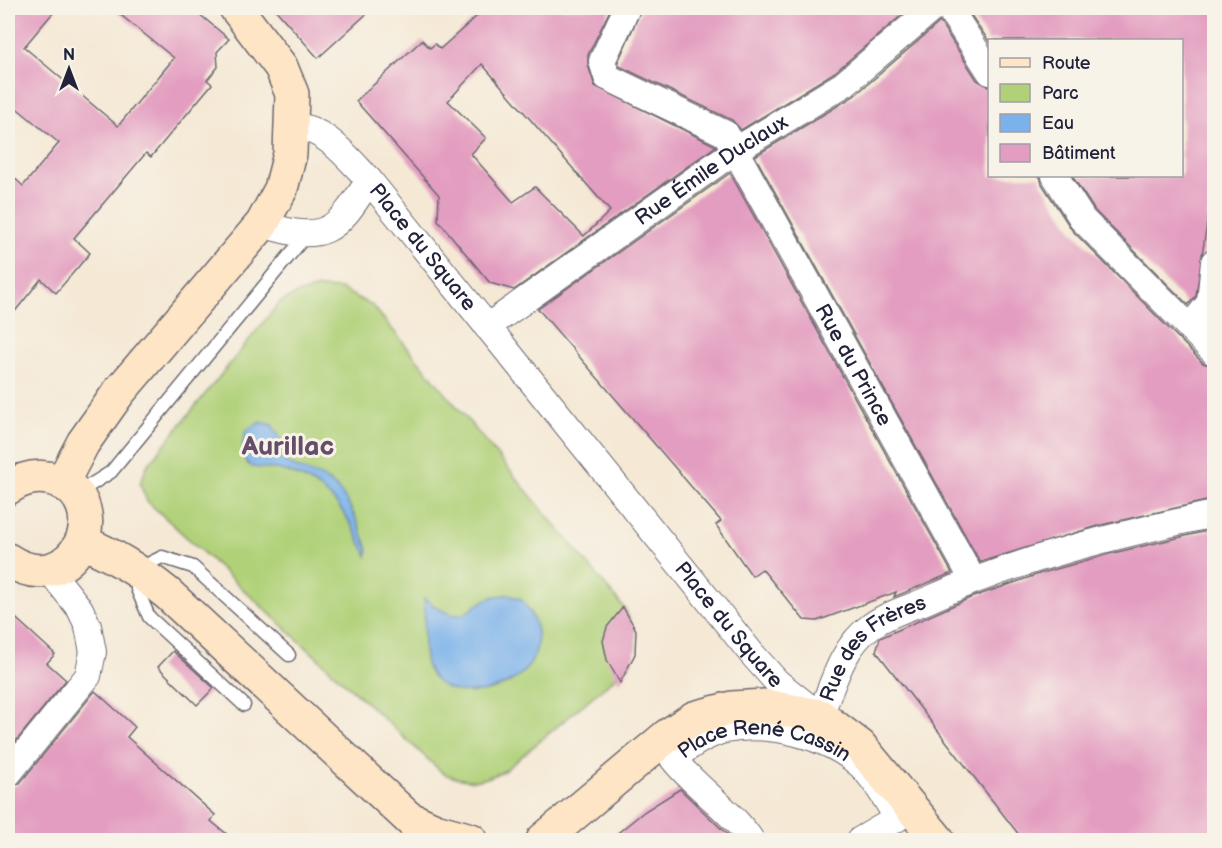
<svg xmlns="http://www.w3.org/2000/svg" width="1222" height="848" font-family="'Balsamiq Sans',sans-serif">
  <rect width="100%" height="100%" fill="#f7f3e8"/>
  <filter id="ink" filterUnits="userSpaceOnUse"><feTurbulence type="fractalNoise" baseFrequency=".0167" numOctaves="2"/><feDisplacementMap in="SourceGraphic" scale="12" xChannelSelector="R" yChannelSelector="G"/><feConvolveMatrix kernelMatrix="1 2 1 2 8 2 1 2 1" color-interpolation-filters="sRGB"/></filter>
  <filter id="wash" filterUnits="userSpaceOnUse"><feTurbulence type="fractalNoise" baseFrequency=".008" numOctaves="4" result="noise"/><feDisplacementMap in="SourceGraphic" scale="24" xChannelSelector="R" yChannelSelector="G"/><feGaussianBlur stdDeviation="1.35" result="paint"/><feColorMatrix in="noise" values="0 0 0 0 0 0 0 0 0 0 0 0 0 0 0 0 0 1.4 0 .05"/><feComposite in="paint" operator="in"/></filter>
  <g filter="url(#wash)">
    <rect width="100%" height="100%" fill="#f5e9d6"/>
    <path fill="#b1d179" stroke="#6a7a5a" stroke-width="1.5" d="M318 288 341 289 373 306 625 609C635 629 640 645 629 666L504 771C479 783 470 783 444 774L147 501 140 484 147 466 279 303 296 294Z"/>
    <g fill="#7cb2eb" stroke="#4f6a93" stroke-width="1.5">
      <path d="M261 422 272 425 280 438 283 460C294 469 309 471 322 477 348 490 358 524 368 549L367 556C346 511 331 485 281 470 271 467 258 471 249 465 239 456 243 441 246 430Z"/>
      <path d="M508 595 521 599C582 676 456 722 429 671 419 651 427 621 424 598 475 638 463 595 508 595Z"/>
    </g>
    <g id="blocks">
      <g fill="#e39dc0" fill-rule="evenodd">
        <path d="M8 8H57L24 47 118 126 174 58 112 8H192L229 39 217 52 218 67 207 80 212 84 151 157 146 153 74 238 90 253 56 293 41 279 8 320V172L23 186 59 143 8 101Z"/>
        <path d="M274 8H373L318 58Z"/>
        <path d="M486 8H611L588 55V65L595 86 716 146 514 290 490 283 438 220 439 195 356 101 422 40 430 48 435 44 440 49ZM482 64 610 211 584 236 535 187 513 202 471 154 486 138 448 101Z"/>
        <path d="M642 8H910L835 72 741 130 732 120 619 66 618 62Z"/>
        <path d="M966 8H1215V169L1196 296 1188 305 1095 211 1072 176H1182V40H990V43Z"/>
        <path d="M940 22 977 80 990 87V176H1040L1042 184 1072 230 1203 363 1215 367V499L1101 525 980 562 755 156 854 96Z"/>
        <path d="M730 173 952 573 894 597 896 592 817 621 804 620 762 569 752 576 716 525 721 521 538 309Z"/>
        <path d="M1215 529V840H1023L876 651 880 638 970 598 1039 574 1109 554Z"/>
        <path d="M623 607 636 630 635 654 620 683 607 660 603 641 607 627Z"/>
        <path d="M8 611 55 654 47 663 66 680 8 751Z"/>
        <path d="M173 651 214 688 197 705 158 667Z"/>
        <path d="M95 691 135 727 127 737 215 815 211 821 234 840H8V789L20 783Z"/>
        <path d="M680 789 733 840H609L645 811Z"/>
      </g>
    </g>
  </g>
  <g filter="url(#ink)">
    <use href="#blocks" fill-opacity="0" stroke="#6c6871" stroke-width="1.5"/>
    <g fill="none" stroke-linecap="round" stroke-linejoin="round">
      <defs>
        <g id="lane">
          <path d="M76 494 111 472 307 234"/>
          <path d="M244 705 149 617 137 589 138 569 162 557 193 567 289 655"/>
        </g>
        <g id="street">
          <path id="s1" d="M627 8 602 61 607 77 726 134 973 580"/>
          <path d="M949 8 990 72"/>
          <path id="s2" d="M293 125C326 129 347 157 369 180L752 654 777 682 820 716C833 684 842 647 871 626 887 614 912 607 930 599 1021 558 1116 535 1214 514"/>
          <path d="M1055 176 1083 220 1214 352"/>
          <path d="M262 224C324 244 336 233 369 180"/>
          <path d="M1191 326 1210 302 1214 262"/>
          <path id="s3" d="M487 327 736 150 844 84 933 8"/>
          <path d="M8 774 88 676 93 652 88 626 80 609 49 570"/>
          <path id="s4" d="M751 840C730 809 697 789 673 759 688 747 705 735 725 730 768 721 827 735 860 765 875 778 886 801 898 818L860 840"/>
        </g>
        <g id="secondary">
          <path d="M62 483 83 443 119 392 262 224 281 189 290 154 292 94 281 67 236 8"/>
          <path d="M8 488C23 478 38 474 56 480 118 504 73 603 8 560"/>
          <path d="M82 542C115 555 141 572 168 594L432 840"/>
          <path d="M413 820 435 830 471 840"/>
          <path d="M543 840 667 736 694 718 732 708 764 706 820 716 860 746 938 840"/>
        </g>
      </defs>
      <use href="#lane" stroke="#6c6871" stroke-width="15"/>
      <use href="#street" stroke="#6c6871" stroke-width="28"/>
      <use href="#secondary" stroke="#6c6871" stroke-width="36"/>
      <use href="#lane" stroke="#fff" stroke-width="12"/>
      <use href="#street" stroke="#fff" stroke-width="26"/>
      <use href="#secondary" stroke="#fde5c5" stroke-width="33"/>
    </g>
  </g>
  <g text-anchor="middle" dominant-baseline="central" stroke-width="6" stroke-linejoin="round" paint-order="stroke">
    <g font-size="21" fill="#22223b" stroke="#f7f3e8">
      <text stroke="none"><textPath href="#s3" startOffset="274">Rue Émile Duclaux</textPath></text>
      <text stroke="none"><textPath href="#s2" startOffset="182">Place du Square</textPath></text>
      <text stroke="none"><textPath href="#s1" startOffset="471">Rue du Prince</textPath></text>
      <text stroke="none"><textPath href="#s2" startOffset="668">Place du Square</textPath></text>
      <text stroke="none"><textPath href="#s2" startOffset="888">Rue des Frères</textPath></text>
      <text stroke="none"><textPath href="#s4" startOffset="212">Place René Cassin</textPath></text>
    </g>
    <g font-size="27" font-weight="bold" fill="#664d6a" stroke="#f7f3e8">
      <text x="288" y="447">Aurillac</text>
    </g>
  </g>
  <rect width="1222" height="848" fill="none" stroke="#f7f3e8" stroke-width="30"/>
  <rect x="988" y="39" width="195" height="138" fill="#f7f3e8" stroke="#a29fa3" stroke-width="1.5"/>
  <rect x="1000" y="58" width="30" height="9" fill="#fde5c5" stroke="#a29fa3" stroke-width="1.5"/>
  <text x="1042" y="69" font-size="18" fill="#22223b">Route</text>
  <rect x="1000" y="84" width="30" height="18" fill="#b1d179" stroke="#a29fa3" stroke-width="1.5"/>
  <text x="1042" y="99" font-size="18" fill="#22223b">Parc</text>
  <rect x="1000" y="114" width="30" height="18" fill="#7cb2eb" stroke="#a29fa3" stroke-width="1.5"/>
  <text x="1042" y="129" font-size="18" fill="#22223b">Eau</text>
  <rect x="1000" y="144" width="30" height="18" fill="#e39dc0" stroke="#a29fa3" stroke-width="1.5"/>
  <text x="1042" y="159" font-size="18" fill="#22223b">Bâtiment</text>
  <g transform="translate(69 69)" stroke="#f7f3e8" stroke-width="4.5" paint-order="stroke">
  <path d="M0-4.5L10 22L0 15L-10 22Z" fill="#22223b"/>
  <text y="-9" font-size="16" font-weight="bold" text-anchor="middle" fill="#22223b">N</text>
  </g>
</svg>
